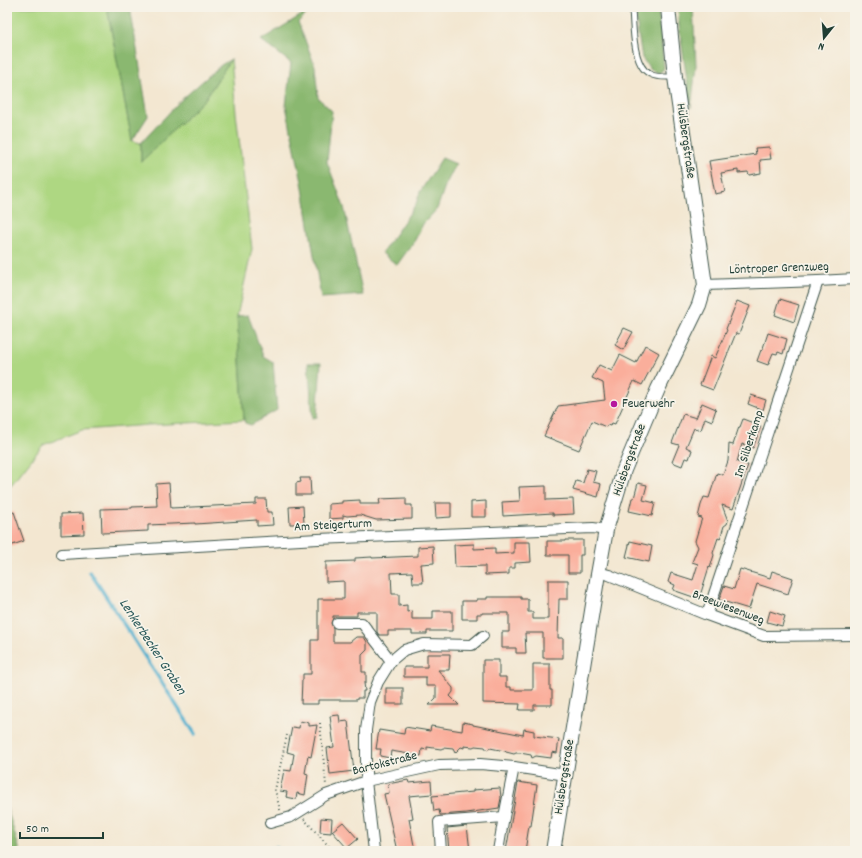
<svg xmlns="http://www.w3.org/2000/svg" width="862" height="858" font-family="Dekko,sans-serif">
  <rect width="100%" height="100%" fill="#f7f3e8"/>
  <filter id="ink" filterUnits="userSpaceOnUse"><feTurbulence type="fractalNoise" baseFrequency=".025" numOctaves="2"/><feDisplacementMap in="SourceGraphic" scale="8" xChannelSelector="R" yChannelSelector="G"/><feConvolveMatrix kernelMatrix="1 2 1 2 8 2 1 2 1" color-interpolation-filters="sRGB"/></filter>
  <filter id="wash" filterUnits="userSpaceOnUse"><feTurbulence type="fractalNoise" baseFrequency=".012" numOctaves="4" result="noise"/><feDisplacementMap in="SourceGraphic" scale="16" xChannelSelector="R" yChannelSelector="G"/><feGaussianBlur stdDeviation="0.9" result="paint"/><feColorMatrix in="noise" values="0 0 0 0 0 0 0 0 0 0 0 0 0 0 0 0 0 1.4 0 .05"/><feComposite in="paint" operator="in"/></filter>
  <g filter="url(#wash)">
    <rect width="100%" height="100%" fill="#f3e7d1"/>
    <path fill="#aed782" stroke="#668a5b" d="M7 7H107L132 141 141 143V161L205 99 231 59 236 113 252 249 237 316 244 420 148 425 82 430 43 445 11 485 7 487Z"/>
    <g fill="#8ab870" stroke="#547a52">
      <path d="M107 7H130L148 116 132 141Z"/>
      <path d="M635 7H658L664 68 662 71 658 73 651 70 642 58 638 33Z"/>
      <path d="M678 7H693L696 66 691 108 679 26Z"/>
      <path d="M313 8 298 22 315 66 318 98 332 111 327 162 344 207 363 295 321 298 302 182 286 106 291 63 261 40Z"/>
      <path d="M231 59 205 99 141 162V143L180 101 221 65Z"/>
      <path d="M442 158 456 164 445 186 437 209 423 224 415 240 397 265 382 253 416 204 420 192Z"/>
      <path d="M248 315 263 356 273 362 277 410 251 425 245 423 244 420 237 316Z"/>
      <path d="M308 363H321L317 417 313 418Z"/>
      <path d="M7 808 20 851H9L7 844Z"/>
    </g>
    <g fill="none" stroke-linecap="round" stroke-linejoin="round">
      <g stroke="#50b0cf" stroke-width="3.5">
        <path d="M90 572 195 734"/>
        <path d="M276 847 279 851"/>
      </g>
    </g>
    <g id="blocks">
      <g fill="#faae9b">
        <path d="M769 147 771 159 760 160 761 173 749 175 748 172 738 173V170L721 173 725 192 715 194 709 161 756 154 755 148Z"/>
        <path d="M780 299 799 305 794 322 775 315Z"/>
        <path d="M737 301 750 306 739 334 736 333 713 390 700 385 711 356 715 358 727 330 726 329Z"/>
        <path d="M624 328 633 332 623 350 615 345Z"/>
        <path d="M768 333 787 339 783 354 778 352 777 354 773 353 768 365 757 361 761 350 762 351Z"/>
        <path d="M645 345 659 353 642 385 634 381 615 424 612 423 610 426 607 425 606 427 592 421 579 450 544 436 558 406 605 400 603 383 592 378 599 365 612 371 620 355 636 363Z"/>
        <path d="M751 395 766 400 763 410 748 404Z"/>
        <path d="M702 403 716 409 712 421 705 418 701 430 694 428 686 447 692 450 689 459 685 458 682 466 672 462 679 445 672 443 683 414 696 418Z"/>
        <path d="M743 419 761 426 753 448 742 444 737 462 748 465 733 509 722 505 728 521 727 524 724 526 720 539 718 538 713 553 714 555 710 568 709 567 699 599 673 590 675 585 668 582 671 573 693 580 698 564 692 562 698 547 695 541 702 518 698 517 701 505 704 497 709 498 717 473 723 475 728 461 729 444 733 445 739 427H740Z"/>
        <path d="M587 469 596 471 593 482 601 484 598 497 573 490 576 481 583 483Z"/>
        <path d="M300 478H310L311 495H296V483L301 482Z"/>
        <path d="M169 483 171 508 256 504V499H266L267 512H272L273 525 257 526V520L195 524V523L148 525V531L102 533 101 509 132 508V507L157 506 156 484Z"/>
        <path d="M638 483 647 485 643 500 655 503 652 516 629 511 632 498H634Z"/>
        <path d="M546 486V500L573 499 574 514 553 515V513L503 516 502 502 520 501 519 487Z"/>
        <path d="M406 498V505H412V519L376 520 360 515 347 516 343 515V518L329 519V504L342 503V501L360 500V504H380L379 499Z"/>
        <path d="M486 501V517H471V502Z"/>
        <path d="M435 503H451V517L436 518Z"/>
        <path d="M303 506 304 524H290L289 507Z"/>
        <path d="M14 512 24 541 7 547V514Z"/>
        <path d="M83 513 84 534 61 535V514Z"/>
        <path d="M565 540H583V555H580V573H568V555H547V541H565Z"/>
        <path d="M630 541 652 546 649 562 626 557Z"/>
        <path d="M514 542H530L531 562 515 563V568H509V574L485 575V566L455 567 454 545 474 544V549L495 548V554L514 553Z"/>
        <path d="M433 546 434 563 421 564 423 583H413L412 572 391 573 392 594H399V606L407 605V612L412 611V619H433V611H452V631H427V634H412V631H388V635H379L377 632V612H357V616H333V618L331 623 333 628V642H350L356 637H364L367 642V650L362 655V672H366V683H364L365 691H363V698H357V700H318V704H301L302 680H303V674H311V640H318V599H344V581L326 582V562L355 561V558L372 557V558L418 556V547Z"/>
        <path d="M740 569 770 578 772 571 793 578 788 594 757 584 749 609 719 600 724 586 734 589Z"/>
        <path d="M548 580H568V599H559L558 638H563V658H543V633H525L526 653H516V648H502V632H509V613H482V614H477V619H462V601H477V599H487V597H521V599H528V612H533V619H548Z"/>
        <path d="M770 611 785 616 782 626 767 622Z"/>
        <path d="M427 654H450L449 670H438L453 688V692L450 696 459 705H429L436 698V686H426V677H404V667H427Z"/>
        <path d="M483 660H499V677H506V687H511V690H533V664H550V690H552V705H534V710H519L520 704 483 703Z"/>
        <rect x="386" y="688" width="17" height="16"/>
        <path d="M339 715 340 722 348 721 354 771 330 774 327 748 334 747 330 716Z"/>
        <path d="M300 721 309 723V726L317 725 311 757 308 756 305 773 308 774 305 795 297 793 296 799 286 797 287 792 280 791 284 770 291 771 294 754 287 752 292 727 299 728Z"/>
        <path d="M463 722 473 724V725L523 735 524 729 534 731V736L559 739 557 753 552 752 551 758 536 756 532 758 531 755 520 753H516L514 754 506 752 505 751 490 748 487 750 485 747 475 746 473 747 464 746V748L461 747 455 753 453 749 443 748 441 749 427 747V750L422 749 421 756 391 751 390 758 380 756 381 749H376L379 730 404 734 405 727 430 731 431 726 462 731Z"/>
        <path d="M408 780 409 783 431 781 432 794 409 796 413 818 409 819 415 851H397L384 794 389 793 388 784Z"/>
        <path d="M518 782 537 785 531 826H529L525 851H506Z"/>
        <path d="M500 788 501 798 499 808 466 813 440 815 439 810 434 811 432 796 473 792V790Z"/>
        <path d="M321 818 332 819 331 833 320 832Z"/>
        <path d="M343 822 358 839 347 848 332 831Z"/>
        <path d="M467 826 470 851H449L447 828Z"/>
      </g>
    </g>
  </g>
  <g filter="url(#ink)">
    <use href="#blocks" fill-opacity="0" stroke="#3f564c" stroke-width="1"/>
    <g fill="none" stroke-linecap="round" stroke-linejoin="round">
      <defs>
        <path id="lane" d="M632 7C633 24 633 51 641 65 643 69 646 72 650 74 657 78 666 77 674 77"/>
        <g id="street">
          <path d="M705 285 818 281 855 279"/>
          <path d="M62 554 318 539 593 528 606 530"/>
          <path d="M598 572 609 575 707 615 764 636 855 635"/>
          <path d="M707 615 818 281"/>
          <path d="M337 623H362L391 661"/>
          <path d="M270 823 291 817 326 795 366 781 439 765 480 764 514 767 566 775"/>
          <path d="M374 851 366 781V730L370 702 378 682 391 661 404 650 424 644 472 645 483 636"/>
          <path d="M441 851 439 822 504 817"/>
          <path d="M498 851 503 822 514 767"/>
        </g>
        <path id="secondary" d="M553 851 597 580 606 530 624 470 658 389 699 305 705 285 675 77 668 7"/>
      </defs>
      <use href="#lane" stroke="#3f564c" stroke-width="7"/>
      <use href="#street" stroke="#3f564c" stroke-width="12"/>
      <use href="#secondary" stroke="#3f564c" stroke-width="16"/>
      <g stroke="#3f564c" stroke-width="2" stroke-dasharray="1 3" stroke-linecap="butt">
        <path d="M320 723 326 785"/>
        <path d="M280 810 275 790 287 735"/>
        <path d="M304 819 333 851"/>
      </g>
      <use href="#lane" stroke="#fff" stroke-width="5"/>
      <use href="#street" stroke="#fff" stroke-width="10"/>
      <use href="#secondary" stroke="#fff" stroke-width="14"/>
    </g>
  </g>
  <circle fill="#b5179e" stroke="#f7f3e8" stroke-width="1.5" cx="614" cy="404" r="4"/>
  <g text-anchor="middle" dominant-baseline="central" stroke-width="3.5" stroke-linejoin="round" paint-order="stroke">
    <g font-size="13" fill="#1f3d34" stroke="#f7f3e8">
      <text transform="translate(685 141) rotate(82)">Hülsbergstraße</text>
      <text transform="translate(779 269) rotate(-2)">Löntroper Grenzweg</text>
      <text transform="translate(750 444) rotate(-72)">Im Silberkamp</text>
      <text transform="translate(630 460) rotate(-70)">Hülsbergstraße</text>
      <text transform="translate(333 526) rotate(-3)">Am Steigerturm</text>
      <text transform="translate(728 608) rotate(21)">Breewiesenweg</text>
      <text transform="translate(385 764) rotate(-14)">Bartokstraße</text>
      <text transform="translate(565 777) rotate(-81)">Hülsbergstraße</text>
    </g>
    <g font-size="13" fill="#1f3d34" stroke="#f7f3e8" text-anchor="start">
      <text x="622" y="404">Feuerwehr</text>
    </g>
    <g font-size="14" font-style="italic" fill="#2b5a5b" stroke="#f7f3e8">
      <text transform="translate(152 647) rotate(57)">Lenkerbecker Graben</text>
    </g>
  </g>
  <rect width="862" height="858" fill="none" stroke="#f7f3e8" stroke-width="24"/>
  <g transform="translate(824 38) rotate(197)" stroke="#f7f3e8" stroke-width="3" paint-order="stroke">
  <path d="M0-3L7 15L0 10L-7 15Z" fill="#1f3d34"/>
  <text y="-6" font-size="11" font-weight="bold" text-anchor="middle" fill="#1f3d34">N</text>
  </g>
  <path d="M20 832v6h83v-6" fill="none" stroke="#1f3d34" stroke-width="2"/>
  <text x="26" y="832" font-size="12" fill="#1f3d34" stroke="#f7f3e8" stroke-width="3" paint-order="stroke">50 m</text>
</svg>
